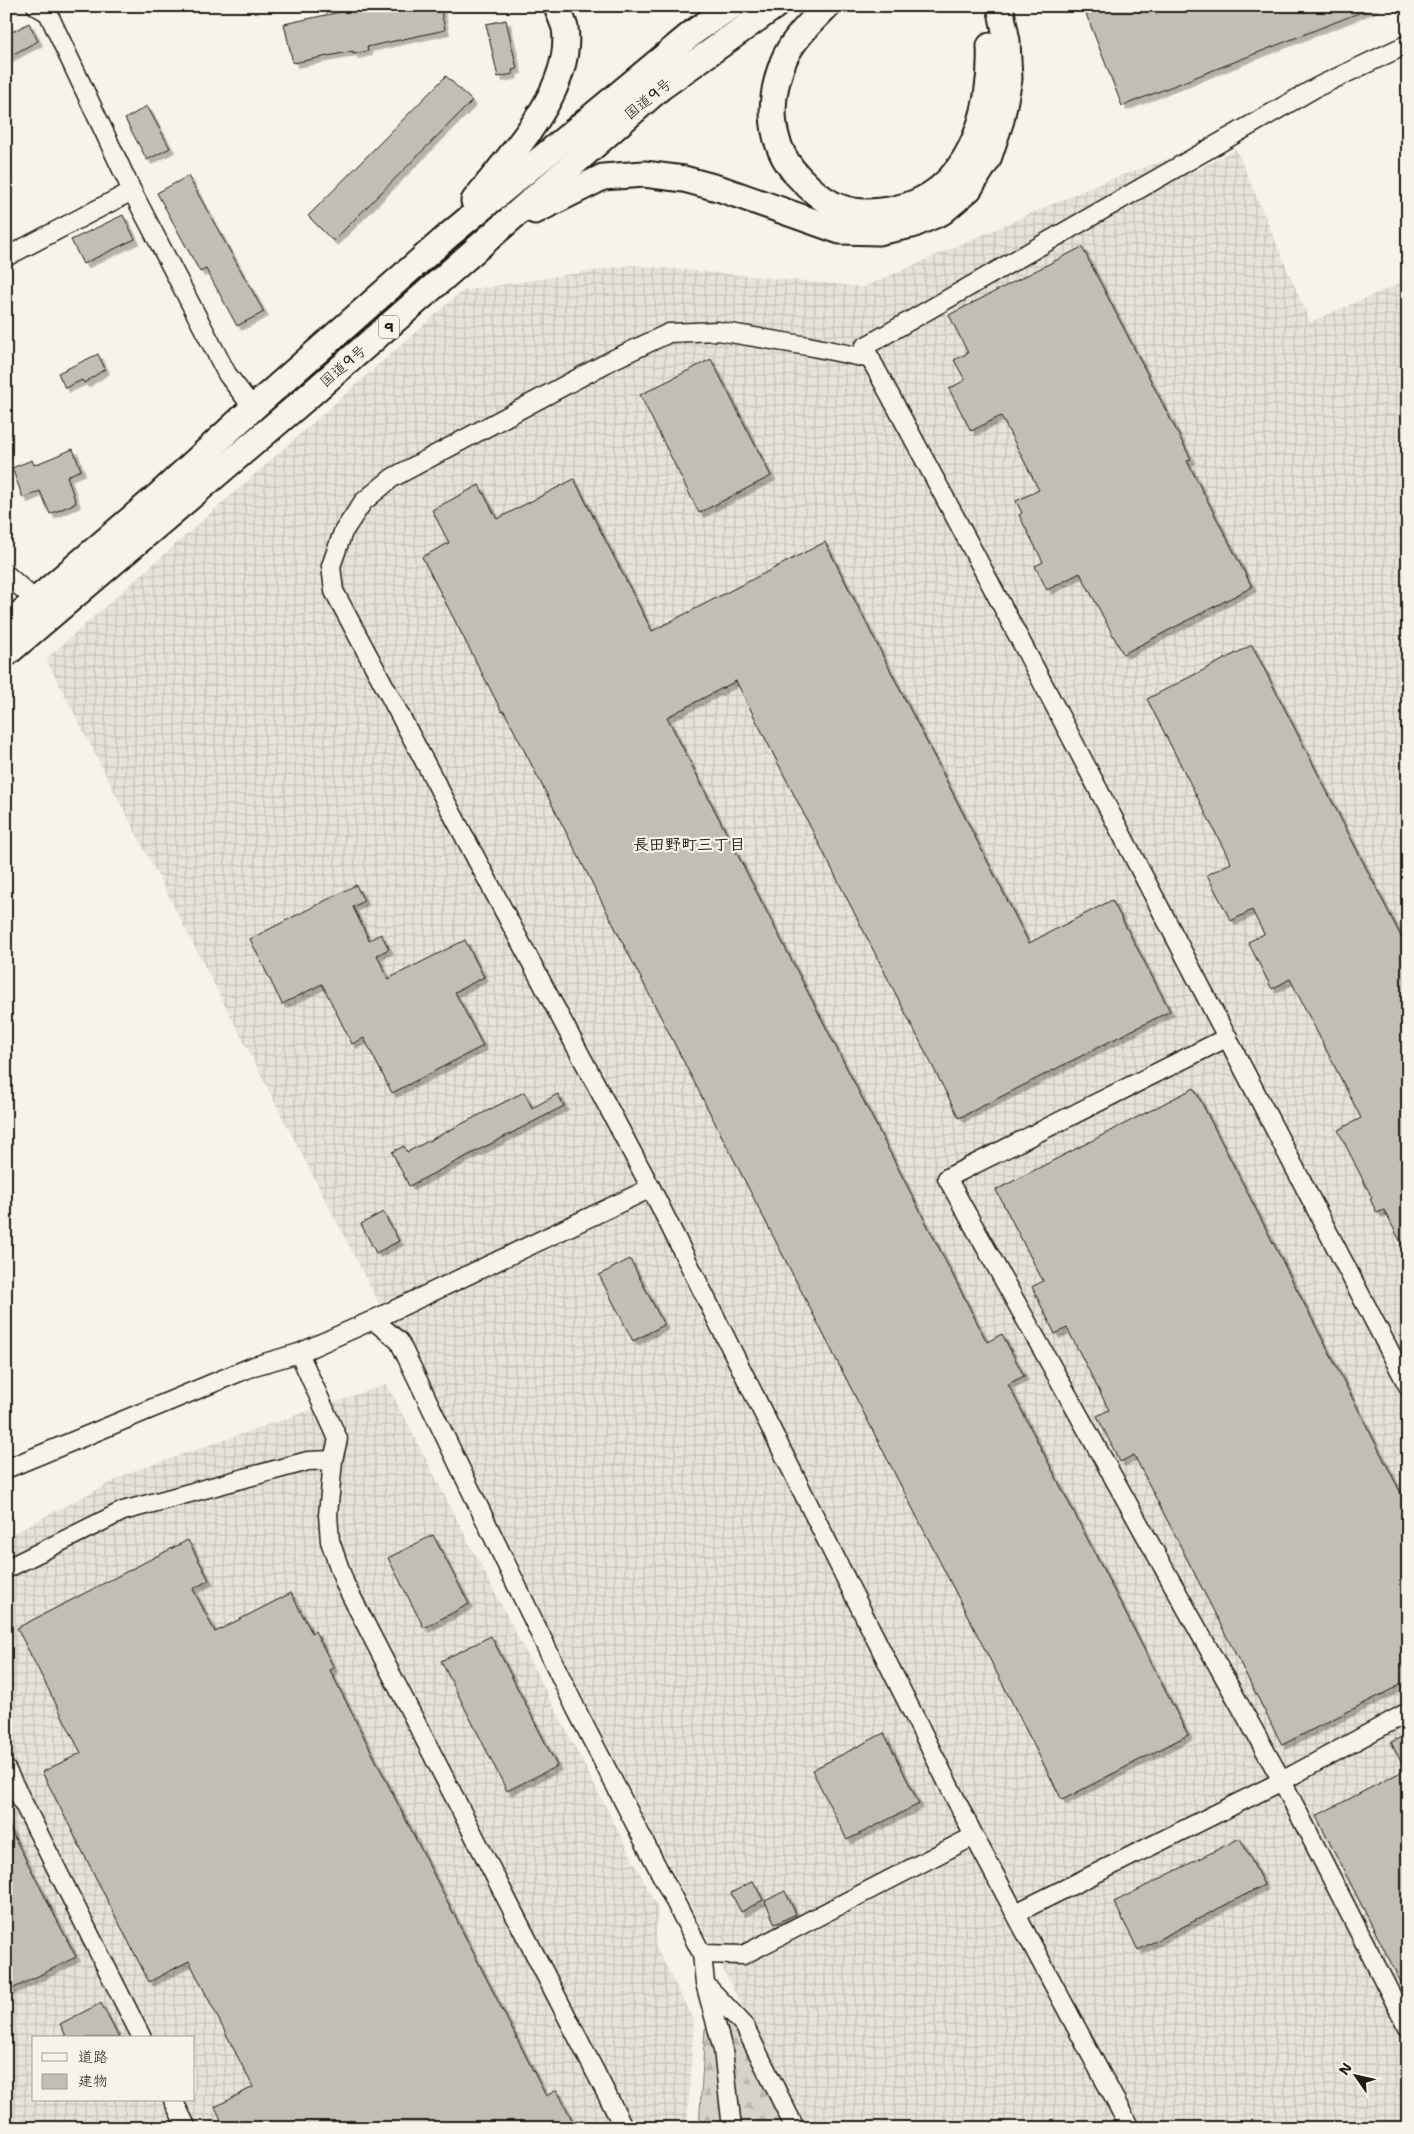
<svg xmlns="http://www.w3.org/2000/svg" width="1414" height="2134" font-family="'Shantell Sans','Klee One',sans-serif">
  <defs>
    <pattern id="industrial-grid" width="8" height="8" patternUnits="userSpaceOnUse" patternTransform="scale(1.25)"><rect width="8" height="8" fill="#e6e3d9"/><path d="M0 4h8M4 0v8" fill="none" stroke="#c5c2ba"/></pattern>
    <pattern id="forest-firs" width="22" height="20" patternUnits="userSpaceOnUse" patternTransform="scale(1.25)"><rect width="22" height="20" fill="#d7d3cb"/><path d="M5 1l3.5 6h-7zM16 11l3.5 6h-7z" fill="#b8b5ae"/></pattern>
    <filter id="shadow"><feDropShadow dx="4.5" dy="4.5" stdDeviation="0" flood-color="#0004"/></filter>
  </defs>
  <rect width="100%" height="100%" fill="#f7f3e8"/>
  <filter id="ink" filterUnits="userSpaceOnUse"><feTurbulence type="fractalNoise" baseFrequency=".02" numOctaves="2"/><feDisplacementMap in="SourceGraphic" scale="10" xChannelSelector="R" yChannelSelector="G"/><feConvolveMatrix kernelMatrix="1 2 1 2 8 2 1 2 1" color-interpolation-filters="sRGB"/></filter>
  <g filter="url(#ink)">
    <g fill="url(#industrial-grid)" fill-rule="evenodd">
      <path d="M1236 149 1310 322 1408 280V2128H1033L1017 2119 988 2128H805L46 659 462 291 631 265 864 287 1105 181 1181 155 1190 174Z"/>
      <path d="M387 1384 658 1908 655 1945 694 2021 687 2128H6V1537L131 1472ZM34 2038H194V2100H34Z"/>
    </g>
    <g fill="url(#forest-firs)" stroke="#7a7874">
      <path d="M725 2019 740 2032 788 2128H736L719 2020Z"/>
      <path d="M711 2024 728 2128H699L705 2029Z"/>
    </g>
    <g fill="#c0beb5" stroke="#1c1c1c" filter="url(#shadow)">
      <path d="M368 6H440L445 30 367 47 368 51 353 54V51L293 63 284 24Z"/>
      <path d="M1083 6H1374V7L1122 106Z"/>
      <path d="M506 20 517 69 512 70 513 74 498 77 486 24Z"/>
      <path d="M29 23 38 41 6 58V35Z"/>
      <path d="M446 76 472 101 333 241 308 216Z"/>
      <path d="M147 106 170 148 147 160 125 119Z"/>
      <path d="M188 176 264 312 237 326 206 269 200 272 157 193Z"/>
      <path d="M123 215 135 239 83 264 71 240Z"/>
      <path d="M1082 247 1191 459 1187 461 1252 587 1123 654 1080 573 1047 590 1035 566 1043 562 1019 515 1022 513 1016 501 1039 490 1001 416 971 431 949 389 965 380 954 360 968 353 949 315Z"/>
      <path d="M98 354 105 369 84 383 82 380 65 388 58 373Z"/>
      <path d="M711 359 771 476 699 513 640 395Z"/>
      <path d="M73 449 81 470 67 476 76 503 50 514 40 491 23 498 12 468 32 460 34 465Z"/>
      <path d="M574 479 652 631 825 542 1029 943 1112 900 1170 1011 959 1118 736 681 667 717 987 1342 1002 1334 1024 1376 1008 1384 1188 1735 1062 1800 504 711 502 712 422 557 449 543 432 510 479 485 497 519Z"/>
      <path d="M1252 645 1408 950V1256L1384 1210 1377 1213 1370 1199 1372 1198 1338 1130 1361 1118 1290 979 1272 989 1248 942 1264 934 1252 910 1231 921 1207 875 1231 863 1147 699Z"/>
      <path d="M356 885 364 901 353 907 369 940 381 934 389 949 377 955 388 979 465 940 484 977 455 992 483 1046 392 1093 364 1038 352 1044 322 984 282 1004 250 939Z"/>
      <path d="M1194 1088 1408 1507V1681L1282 1745 1134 1455 1120 1462 1097 1416 1109 1410 1067 1328 1055 1334 1032 1287 1043 1281 996 1190Z"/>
      <path d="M524 1092 532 1108 558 1094 564 1106 409 1186 392 1152 404 1146 407 1152Z"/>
      <path d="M383 1212 399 1241 376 1253 361 1224Z"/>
      <path d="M630 1259 664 1325 633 1341 599 1275Z"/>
      <path d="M433 1535 469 1604 424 1628 388 1558Z"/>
      <path d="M188 1540 209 1580 193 1589 215 1632 291 1593 312 1633 315 1631 334 1668 330 1670 546 2096 557 2090 576 2128H225L215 2107 253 2087 189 1961 149 1982 42 1772 81 1753 17 1628Z"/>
      <path d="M491 1636 557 1766 507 1791 441 1661Z"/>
      <path d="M884 1733 919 1804 847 1840 812 1770Z"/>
      <path d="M1408 1734V1996L1316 1816 1405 1770 1391 1742Z"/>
      <path d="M6 1821 76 1957 6 1992Z"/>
      <path d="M1240 1838 1264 1885 1138 1950 1114 1902Z"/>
      <path d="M753 1881 763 1900 741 1912 731 1893Z"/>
      <path d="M785 1891 796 1914 775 1924 765 1901Z"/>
      <path d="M101 2003 119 2038H67L60 2024Z"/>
    </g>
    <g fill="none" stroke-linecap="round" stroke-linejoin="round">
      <defs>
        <g id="minor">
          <path d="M36 6 48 13 132 191 227 374 253 408"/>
          <path d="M1408 44 1317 87 864 347C1050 691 1227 1039 1408 1386"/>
          <path d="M6 257 132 191"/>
          <path d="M871 359 808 346 718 331 669 333 614 359 392 478 363 502 343 532 331 566 334 591 651 1188 974 1836 1130 2128"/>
          <path d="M6 574 35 600"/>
          <path d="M1228 1037 947 1178 1282 1781 1408 2028"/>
          <path d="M373 1320 651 1188"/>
          <path d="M299 1353 338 1439 333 1460"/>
          <path d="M6 1469 254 1366 299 1353 373 1320 399 1341 577 1711 702 1954 705 1983 723 2050 732 2128"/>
          <path d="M6 1569 123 1511 308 1461 333 1460 328 1515 330 1541 345 1584 624 2128"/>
          <path d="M6 1769 142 2038"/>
          <path d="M1016 1913 1282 1781 1408 1712"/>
          <path d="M702 1954 743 1955 974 1836"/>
          <path d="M706 1985 744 2025 795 2128"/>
          <path d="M173 2100 187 2128"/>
        </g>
        <g id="highway">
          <path d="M827 6C811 22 791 41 783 62 768 101 768 143 797 175 809 188 825 203 842 208 858 214 878 212 894 209 969 195 993 112 990 46"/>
          <path d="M474 201C509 156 574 90 565 28 563 21 559 13 557 6"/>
          <path d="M535 211 603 177 644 174 684 179 721 189 840 231 878 232 912 225 942 212 969 189 988 159 1001 120 1009 79 1007 41 1000 6"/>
          <path d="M6 626 160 494 253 408 449 235 695 31 732 6"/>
          <path d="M6 654 304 400 660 88 775 6"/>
        </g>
      </defs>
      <use href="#minor" stroke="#1c1c1c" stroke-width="21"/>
      <use href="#highway" stroke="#1c1c1c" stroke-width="29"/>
      <use href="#minor" stroke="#f7f3e8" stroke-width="18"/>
      <use href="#highway" stroke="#f7f3e8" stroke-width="25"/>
    </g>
  </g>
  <g text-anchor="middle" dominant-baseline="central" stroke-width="4.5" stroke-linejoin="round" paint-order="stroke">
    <rect fill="#f7f3e8" stroke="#5e5c59" stroke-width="1" x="379" y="315.5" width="20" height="23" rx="4"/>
    <g font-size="14" font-weight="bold" fill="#1c1c1c">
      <text x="389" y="327">9</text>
    </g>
    <g font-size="15" fill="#1c1c1c" stroke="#f7f3e8">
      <text transform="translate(648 99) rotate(-39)">国道9号</text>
      <text transform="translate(343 366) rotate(-41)">国道9号</text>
    </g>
    <g font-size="16" font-weight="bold" fill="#1c1c1c" stroke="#f7f3e8">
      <text x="689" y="844">長田野町三丁目</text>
    </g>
  </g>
  <rect width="1414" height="2134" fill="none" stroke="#f7f3e8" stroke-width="25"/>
  <rect x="12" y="12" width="1389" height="2109" fill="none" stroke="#1c1c1c" stroke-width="2" filter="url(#ink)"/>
  <rect x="32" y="2036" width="162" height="65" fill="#f7f3e8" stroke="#9f9d96"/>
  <rect x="42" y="2053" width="25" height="8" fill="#f7f3e8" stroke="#9f9d96"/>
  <text x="78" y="2062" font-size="15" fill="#1c1c1c">道路</text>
  <rect x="42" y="2074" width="25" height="15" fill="#c0beb5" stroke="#9f9d96"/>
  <text x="78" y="2086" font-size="15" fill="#1c1c1c">建物</text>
  <g transform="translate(1356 2076) rotate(304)" stroke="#f7f3e8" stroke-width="4" paint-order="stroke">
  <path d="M0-4L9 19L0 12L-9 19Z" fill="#1c1c1c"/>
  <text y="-8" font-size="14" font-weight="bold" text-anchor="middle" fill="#1c1c1c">N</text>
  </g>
</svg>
